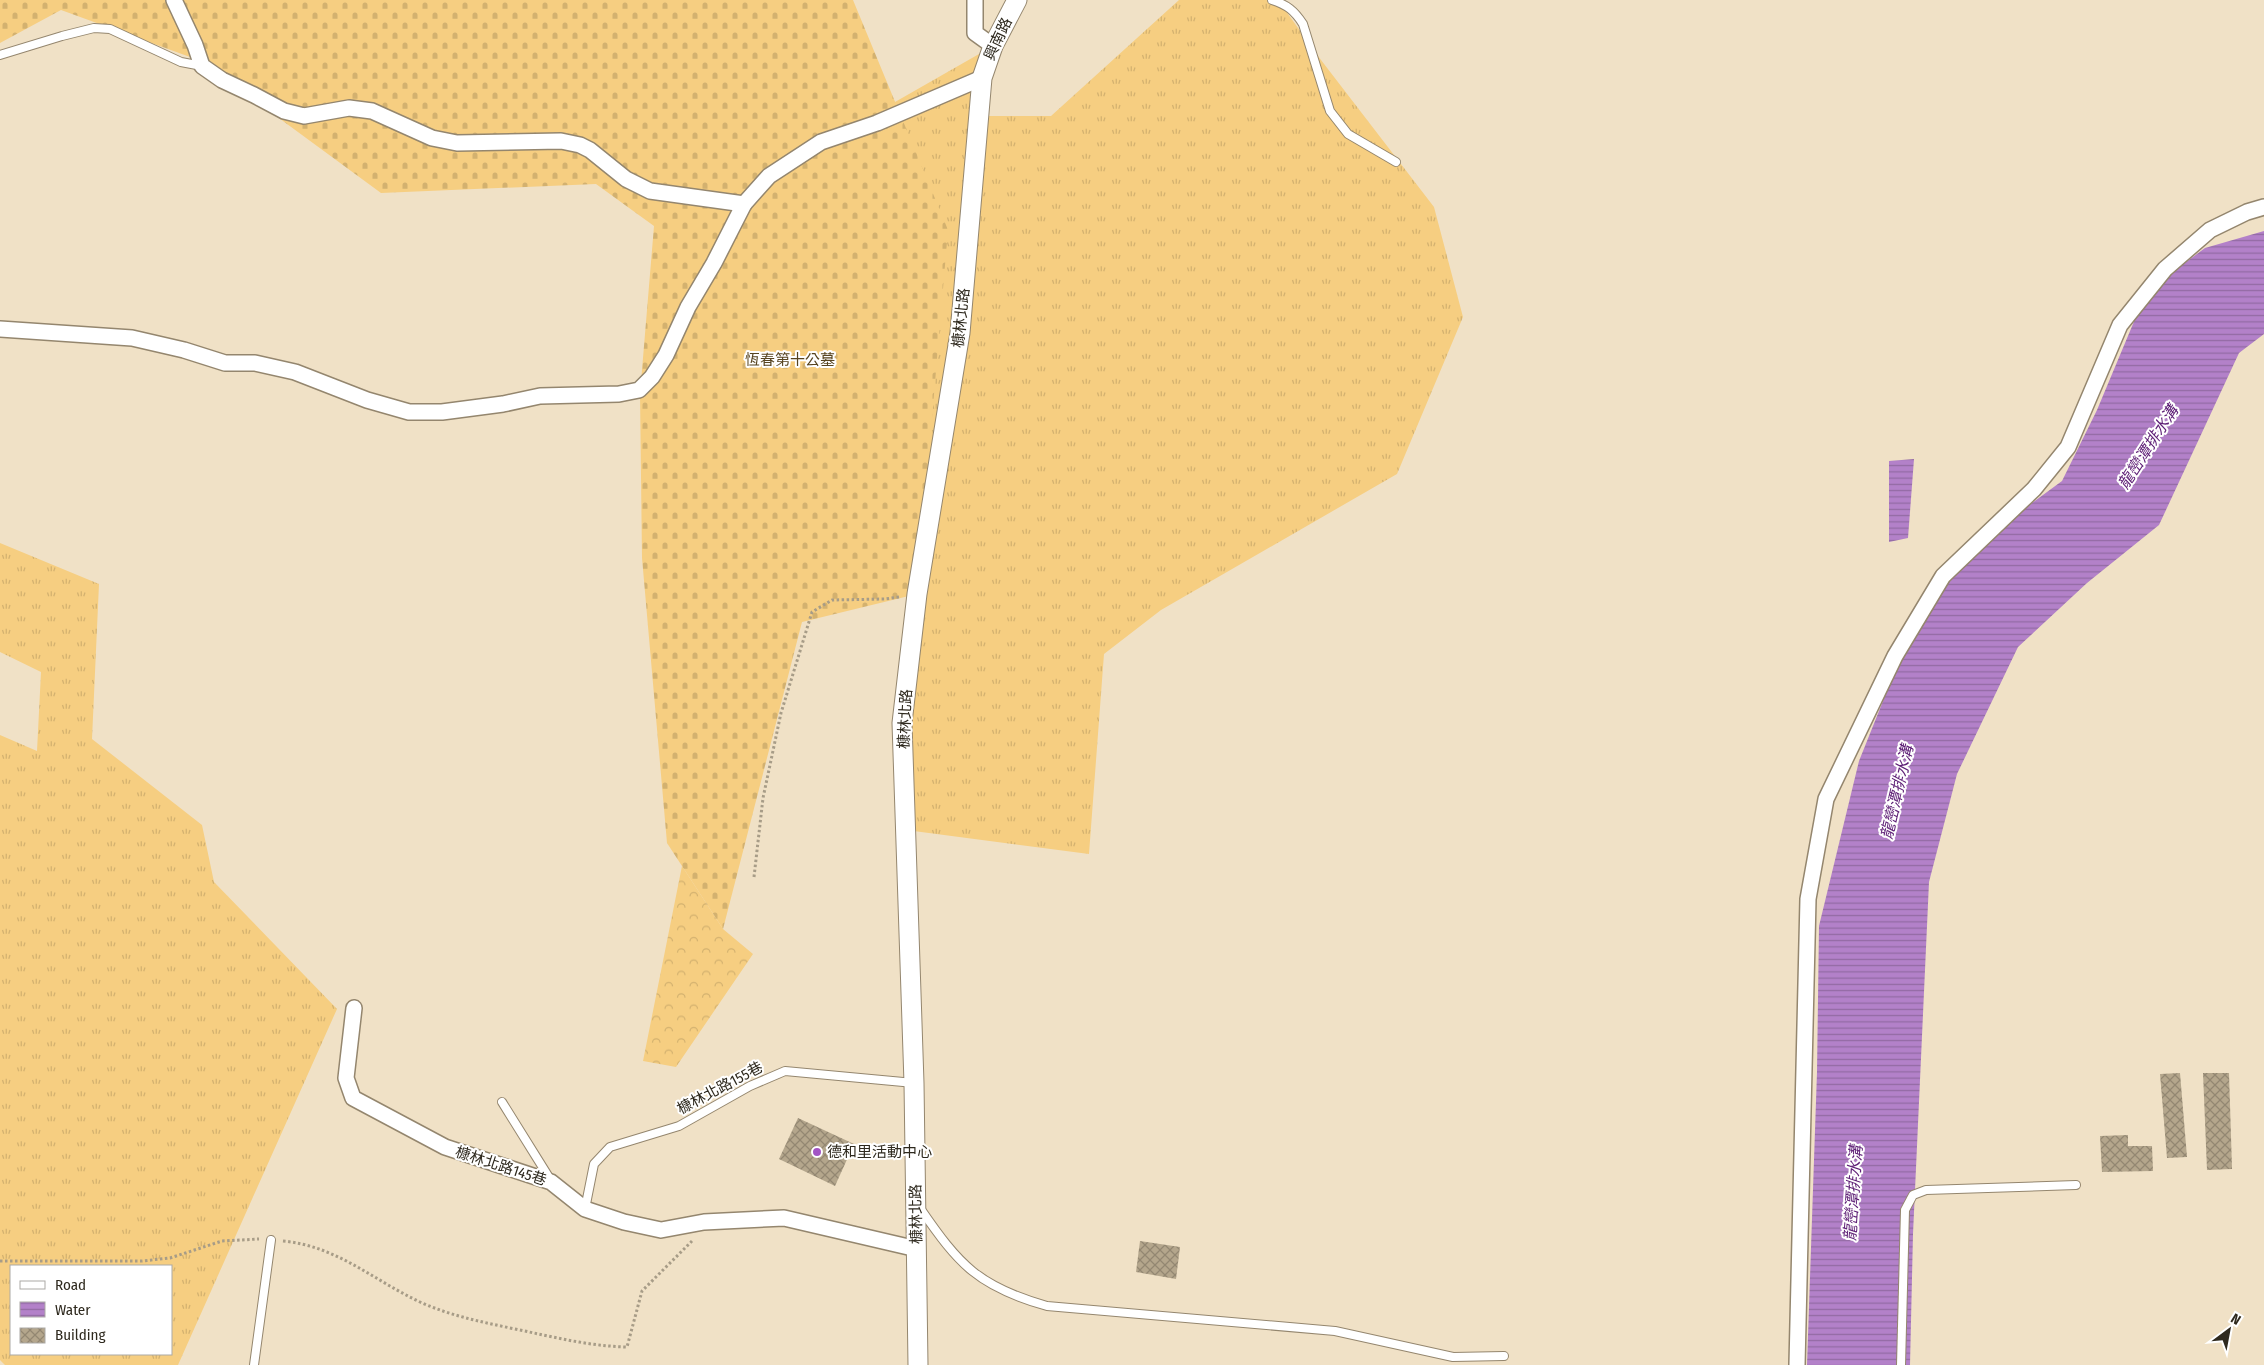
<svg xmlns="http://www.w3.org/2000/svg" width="2264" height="1365" font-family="'Fira Sans Condensed','Noto Sans TC',sans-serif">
  <defs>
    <pattern id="grass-tufts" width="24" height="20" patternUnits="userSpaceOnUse" patternTransform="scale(1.25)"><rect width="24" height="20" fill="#f6ce81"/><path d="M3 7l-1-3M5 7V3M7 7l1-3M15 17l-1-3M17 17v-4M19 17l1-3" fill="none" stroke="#d3b16f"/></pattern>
    <pattern id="forest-crowns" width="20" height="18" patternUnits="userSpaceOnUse" patternTransform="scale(1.25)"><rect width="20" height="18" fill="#f6ce81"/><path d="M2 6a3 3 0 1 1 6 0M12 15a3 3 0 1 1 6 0" fill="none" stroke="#d3b16f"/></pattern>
    <pattern id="cemetery-stones" width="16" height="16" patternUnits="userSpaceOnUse" patternTransform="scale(1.25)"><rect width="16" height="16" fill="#f6ce81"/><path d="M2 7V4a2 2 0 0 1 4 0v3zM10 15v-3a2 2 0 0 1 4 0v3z" fill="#d3b16f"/></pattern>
    <pattern id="water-rules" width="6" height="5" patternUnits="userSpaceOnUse" patternTransform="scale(1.25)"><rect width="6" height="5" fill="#b381c9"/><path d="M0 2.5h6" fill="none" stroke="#926aa3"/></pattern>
    <pattern id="building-cross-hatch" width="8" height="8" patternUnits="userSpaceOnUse" patternTransform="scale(1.25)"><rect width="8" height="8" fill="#b4a68c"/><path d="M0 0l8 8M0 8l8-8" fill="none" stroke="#938772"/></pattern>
  </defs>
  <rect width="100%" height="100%" fill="#f0e1c6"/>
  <g fill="url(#grass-tufts)" fill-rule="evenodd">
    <path d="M1179 0H1278L1321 60 1434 207 1463 317 1397 474 1161 610 1104 654 1089 854 906 830 917 594 895 102 993 46 982 116H1051Z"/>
    <path d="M0 543 99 584 92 739 202 825 214 882 337 1009 178 1365H5L0 1360V735L37 751 41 672 0 652ZM171 1266V1354H11V1266Z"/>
  </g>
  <path fill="url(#forest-crowns)" d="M682 866 723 929 753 954 676 1067 643 1061Z"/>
  <path fill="url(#cemetery-stones)" d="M0 0H853L948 230 917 594 802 622 723 929 667 843 642 558 640 394 654 226 596 184 381 193 201 61 61 10 0 43Z"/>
  <g fill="url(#water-rules)">
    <path d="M2264 231V334L2239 353 2159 525 2087 583 2018 647 1957 774 1929 882 1913 1234 1910 1365H1807L1817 1072 1819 926 1859 761 1895 671 1932 604 1966 559 1998 528 2062 481 2097 410 2143 300 2178 268 2205 248Z"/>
    <path d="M1914 459 1908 538 1889 542V461Z"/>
  </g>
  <g fill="url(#building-cross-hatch)">
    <path d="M2180 1073 2187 1157 2167 1158 2160 1074Z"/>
    <path d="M2203 1073H2229L2232 1169 2207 1170Z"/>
    <path d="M798 1118 854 1144 835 1186 779 1159Z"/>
    <path d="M2128 1135V1146H2152L2153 1171 2102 1172 2100 1136Z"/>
    <path d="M1140 1241 1180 1247 1176 1279 1136 1272Z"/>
  </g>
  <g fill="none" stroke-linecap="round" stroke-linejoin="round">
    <defs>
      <g id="service">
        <path d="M1272 0C1287 5 1294 10 1303 24L1330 111 1348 134 1396 162"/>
        <path d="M0 55 62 36 94 28 110 29 181 62 202 66"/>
        <path d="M502 1102 550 1179"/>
        <path d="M920 1208C959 1265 979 1287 1047 1306L1335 1331 1453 1357 1504 1356"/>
        <path d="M585 1209 594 1164 610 1147 679 1126 750 1086 785 1071 914 1083"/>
        <path d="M254 1365 271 1240"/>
        <path d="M1901 1365 1905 1210 1913 1195 1926 1190 2076 1185"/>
      </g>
      <g id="minor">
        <path d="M174 0 195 45 202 66 222 80 254 95 284 111 304 116 349 108 372 111 432 138 457 143 561 141 580 145 590 150 626 179 650 191 744 204"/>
        <path d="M975 0V33L993 46"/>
        <path d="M0 329 132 338 184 350 225 363H255L295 372 367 400 409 412H442L503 404 540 396 619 394 639 390 652 377 666 355 688 307 714 263 744 204 769 176 821 142 877 123 982 78"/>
        <path d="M354 1008 346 1078 353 1098 445 1147 551 1182 585 1209 624 1222 661 1230 704 1222 784 1218 917 1249"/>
        <path d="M1797 1365 1808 899 1826 799 1895 656 1943 576 2034 489 2068 447 2120 325 2165 269 2210 230 2247 212 2264 207"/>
      </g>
      <path id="tertiary" d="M918 1365 914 1083 902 723 917 594 960 333 982 78 993 46 1017 0"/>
    </defs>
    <use href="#service" stroke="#94866e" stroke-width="10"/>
    <use href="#minor" stroke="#94866e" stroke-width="18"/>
    <use href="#tertiary" stroke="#94866e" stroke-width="21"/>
    <g stroke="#a79c87" stroke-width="3" stroke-dasharray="2.5 2.5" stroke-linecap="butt">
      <path d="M754 877 763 798 781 713 812 612 832 600 885 599 899 597"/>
      <path d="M283 1241C337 1246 373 1280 420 1302 451 1316 482 1322 515 1329 554 1337 588 1346 627 1347L642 1291 692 1241"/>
      <path d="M0 1261H142L170 1258 222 1241 259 1239"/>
    </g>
    <use href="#service" stroke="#fff" stroke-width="8"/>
    <use href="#minor" stroke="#fff" stroke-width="15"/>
    <use href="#tertiary" stroke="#fff" stroke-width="19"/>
  </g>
  <circle fill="#a253c4" stroke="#fff" stroke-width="2" cx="817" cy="1152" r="5"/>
  <g text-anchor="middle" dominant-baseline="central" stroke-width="4" stroke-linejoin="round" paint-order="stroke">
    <g font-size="15" fill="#2e291e" stroke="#fff">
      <text transform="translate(998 39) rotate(-65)">興南路</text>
      <text transform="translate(961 318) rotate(-84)">槺林北路</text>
      <text transform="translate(905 719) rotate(-87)">槺林北路</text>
      <text transform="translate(720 1088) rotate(-28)">槺林北路155巷</text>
      <text transform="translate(501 1166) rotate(18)">槺林北路145巷</text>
      <text transform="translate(916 1214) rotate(-91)">槺林北路</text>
    </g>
    <g font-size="15" fill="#574420" stroke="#fff">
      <text x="790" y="360">恆春第十公墓</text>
    </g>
    <g font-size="15" fill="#2e291e" stroke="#fff" text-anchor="start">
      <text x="827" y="1152">德和里活動中心</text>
    </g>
    <g font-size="16" font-style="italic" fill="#5f2177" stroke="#fff">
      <text transform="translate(2148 447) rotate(-57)">龍巒潭排水溝</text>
      <text transform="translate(1897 792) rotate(-77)">龍巒潭排水溝</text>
      <text transform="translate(1853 1193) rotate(-86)">龍巒潭排水溝</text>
    </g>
  </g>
  <rect x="10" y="1265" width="162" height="90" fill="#ffffff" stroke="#aba9a5"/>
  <rect x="20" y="1281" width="25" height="8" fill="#ffffff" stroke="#aba9a5"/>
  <text x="55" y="1290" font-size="15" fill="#2e291e">Road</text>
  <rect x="20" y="1302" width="25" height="15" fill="url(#water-rules)" stroke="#aba9a5"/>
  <text x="55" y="1315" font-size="15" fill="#2e291e">Water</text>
  <rect x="20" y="1328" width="25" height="15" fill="url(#building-cross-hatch)" stroke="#aba9a5"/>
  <text x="55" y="1340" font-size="15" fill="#2e291e">Building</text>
  <g transform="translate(2229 1330) rotate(32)" stroke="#ffffff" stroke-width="4" paint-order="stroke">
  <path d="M0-4L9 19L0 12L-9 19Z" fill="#2e291e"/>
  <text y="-8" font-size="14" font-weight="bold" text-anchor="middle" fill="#2e291e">N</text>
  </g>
</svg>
